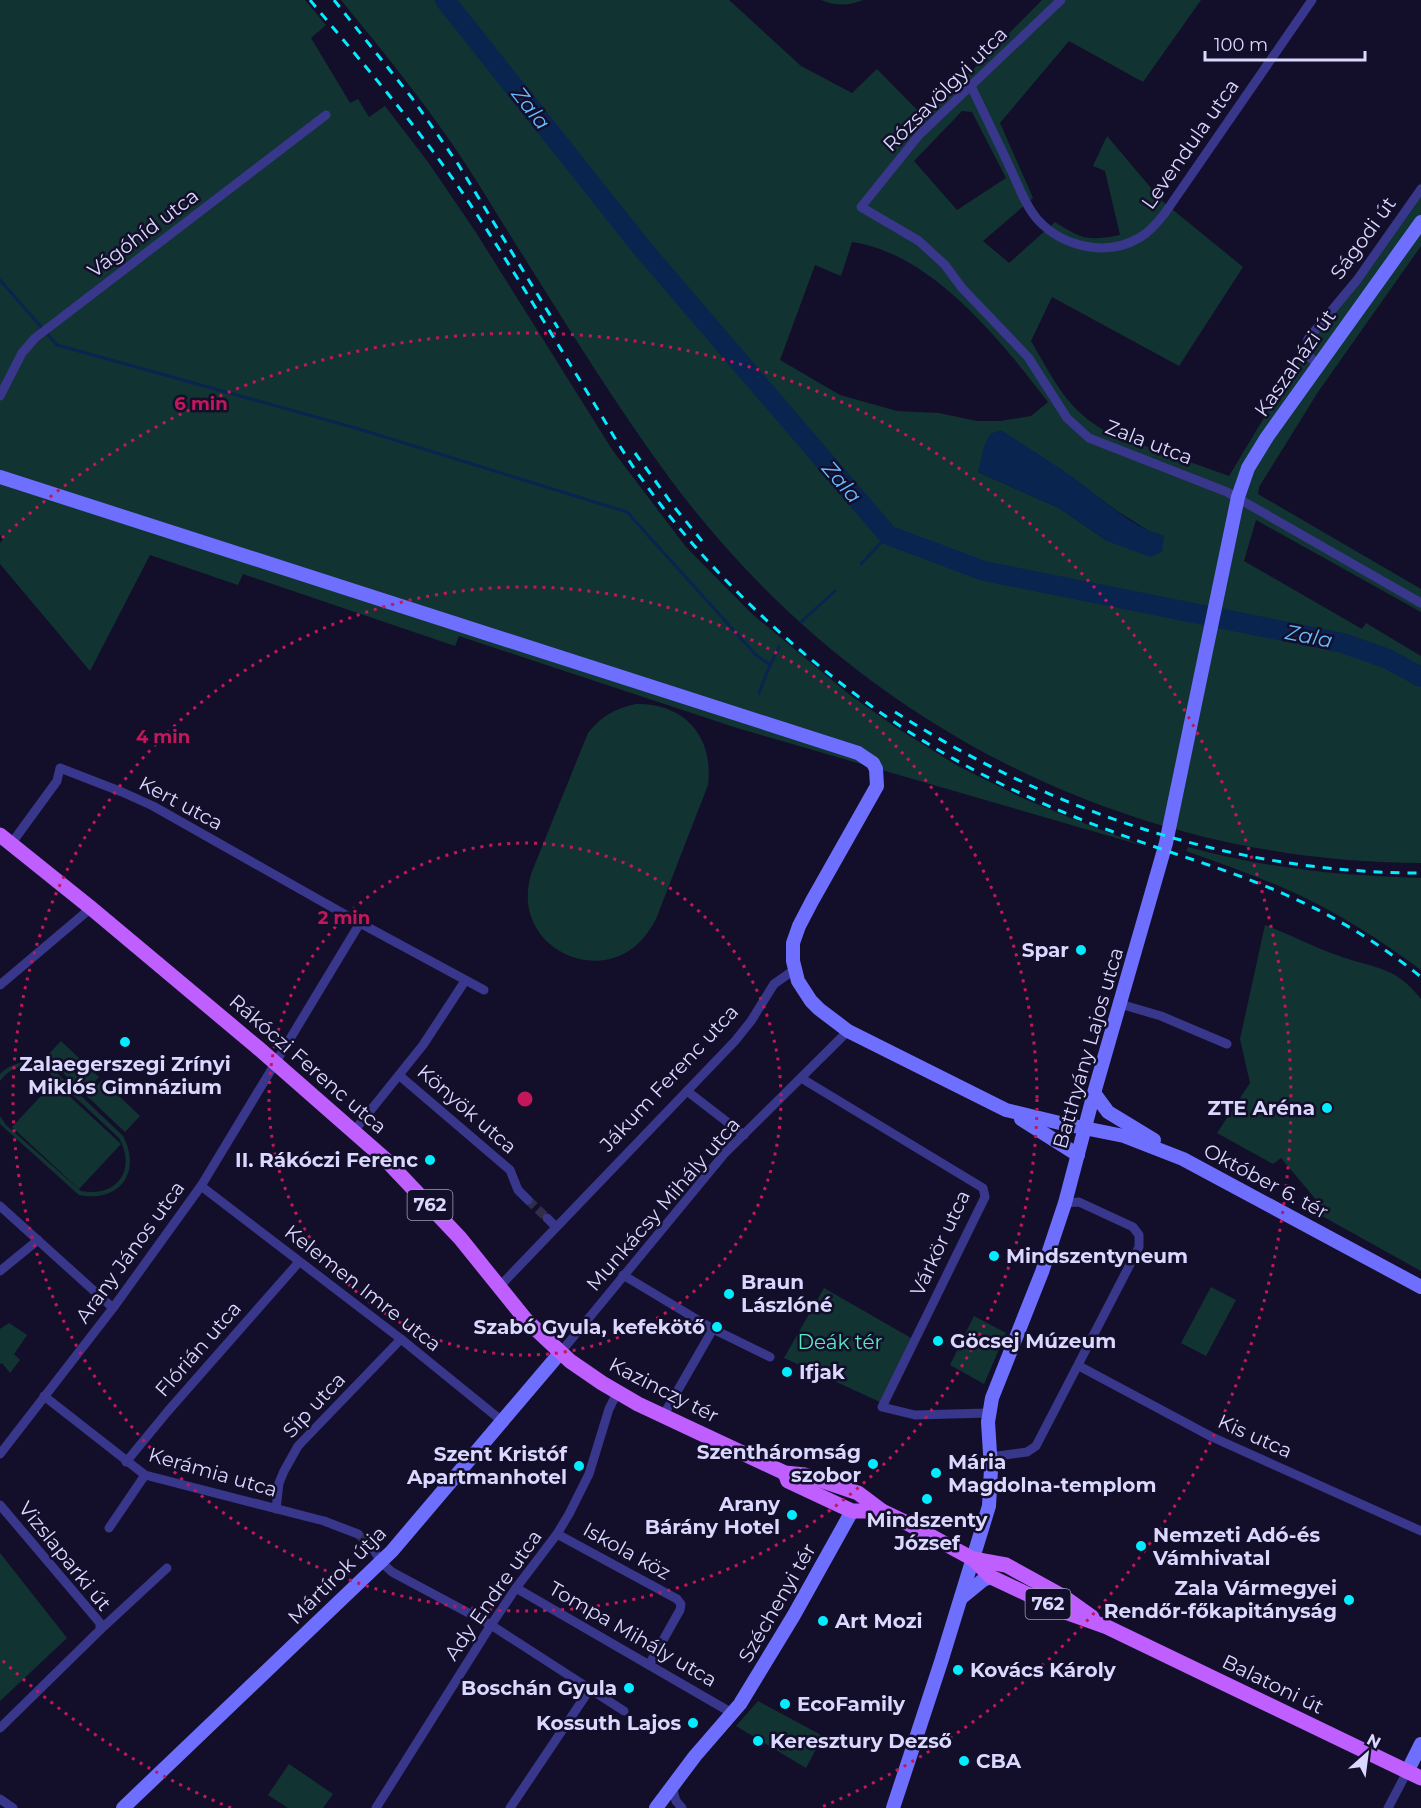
<svg xmlns="http://www.w3.org/2000/svg" width="1421" height="1808" font-family="Montserrat,sans-serif">
  <rect width="100%" height="100%" fill="#130f2a"/>
  <g fill="#113432" fill-rule="evenodd">
    <path d="M0 0H305L326 25 311 38 350 103 358 99 369 117 385 106 428 162 475 231 613 451 686 547 752 614 850 695 897 728 956 765 1020 797 1073 819 1144 846 737 728 459 636 455 646 243 574 238 585 150 555 90 671 0 564V543L4 538 0 535Z"/>
    <path d="M341 0H729L801 66 852 93 877 69 925 118 1042 0H1201L1143 82 1069 41 1000 123 1033 198 983 241 1009 263 1055 222C1083 240 1088 241 1120 235L1105 171 1093 166 1107 136 1162 201 1243 267 1179 366 1052 297 1031 341C1054 380 1067 411 1109 433L1229 476 1291 373 1421 183V246L1318 392 1259 487 1258 494 1421 589V612L1256 520 1244 561 1362 629 1366 623 1421 656V863C1120 862 846 718 668 476 608 394 555 306 500 219 486 196 472 173 457 151 421 98 381 49 341 0ZM962 111 972 112 1006 178 957 210 914 161ZM852 242C932 253 1002 342 1048 402L1031 416 1000 421H977L939 413 897 411 840 395 780 360 815 265 841 276ZM978 472 1071 477 1117 511 1149 531 1164 536 1107 541 1059 508Z"/>
    <path d="M821 0H863C847 6 837 6 821 0Z"/>
    <path d="M636 704C685 703 714 737 708 785L656 919C650 930 643 940 633 948 599 974 547 958 532 919 526 904 527 889 531 874L588 733C601 717 615 708 636 704Z"/>
    <path d="M1188 847C1264 868 1342 876 1421 878V970C1382 941 1340 914 1295 893 1259 877 1223 864 1186 851Z"/>
    <path d="M1265 925C1291 935 1316 948 1342 957 1378 969 1396 967 1421 999V1271L1313 1211 1318 1202 1281 1158 1273 1164 1217 1133 1250 1083 1240 1039Z"/>
    <path d="M61 1041 99 1077 84 1093 46 1057Z"/>
    <path d="M32 1061 48 1066 58 1074 123 1136C142 1172 120 1203 79 1195L0 1124V1116L6 1125 81 1191C117 1198 137 1170 119 1138L46 1070C26 1064 14 1064 0 1081V1074C9 1065 19 1062 32 1061Z"/>
    <path d="M102 1080 140 1116 125 1132 87 1096Z"/>
    <path d="M54 1082 121 1144 79 1189 12 1127Z"/>
    <path d="M1211 1287 1236 1300 1206 1356 1181 1343Z"/>
    <path d="M824 1288 911 1338 880 1402 784 1358Z"/>
    <path d="M974 1316 1006 1333 984 1384 950 1365Z"/>
    <path d="M9 1323 27 1335 14 1354 20 1360 10 1373 2 1363 0 1364V1329Z"/>
    <path d="M0 1553 67 1638 0 1701Z"/>
    <path d="M758 1701 823 1736 806 1768 736 1726Z"/>
    <path d="M289 1764 333 1794 323 1808H288L268 1795Z"/>
  </g>
  <path fill="#09244f" d="M1001 430C1024 445 1048 460 1071 476 1101 497 1128 526 1164 536L1162 552 1150 557 1107 541 1059 508 978 472 984 446 990 434Z"/>
  <g fill="none" stroke-linecap="round" stroke-linejoin="round">
    <g stroke="#09244f" stroke-width="3">
      <path d="M0 280 57 345 359 429 627 512 756 655 770 665 779 647"/>
      <path d="M861 564 888 535"/>
      <path d="M801 622 835 591"/>
      <path d="M759 693 770 665"/>
    </g>
    <path stroke="#09244f" stroke-width="20" d="M445 0 642 248 888 535 984 571 1343 643 1388 659 1421 677"/>
    <g stroke="#312d4a" stroke-width="9" stroke-dasharray="9 4.5" stroke-linecap="butt">
      <path d="M528 1200 547 1218"/>
      <path d="M358 1534 374 1550"/>
    </g>
    <g stroke="#38378c" stroke-width="9">
      <path d="M1061 0 919 135 861 207 919 241 945 265 962 288 1028 357 1067 418 1089 438 1227 492 1421 603"/>
      <path d="M970 84C984 113 998 142 1012 172 1019 187 1026 207 1038 220 1063 247 1106 257 1139 238 1150 232 1158 222 1165 213L1312 0"/>
      <path d="M1318 364C1307 356 1303 351 1308 339L1357 280 1421 189"/>
      <path d="M0 396 22 353 35 338 326 115"/>
      <path d="M11 844 57 781 60 768 122 792 153 806 360 923 484 990"/>
      <path d="M0 985 91 908"/>
      <path d="M1120 1004 1161 1016 1227 1044"/>
      <path d="M400 1076 510 1170 518 1190 528 1200"/>
      <path d="M801 1078 983 1188 985 1197 882 1407 915 1415 988 1413"/>
      <path d="M687 1091 744 1135"/>
      <path d="M354 1131 423 1045 465 981"/>
      <path d="M201 1186 401 1339 502 1421"/>
      <path d="M0 1206 113 1308"/>
      <path d="M547 1218 556 1227"/>
      <path d="M0 1271 38 1240"/>
      <path d="M623 1275 713 1329 770 1357"/>
      <path d="M499 1287 735 1041 751 1021 774 984 794 970"/>
      <path d="M560 1353 725 1153 848 1031"/>
      <path d="M1079 1366 1212 1437 1421 1531"/>
      <path d="M44 1396 145 1475 324 1521 358 1534"/>
      <path d="M663 1416 713 1329"/>
      <path d="M0 1454 113 1308 201 1186 360 923"/>
      <path d="M990 1457 1027 1452 1036 1446 1139 1247V1235L1133 1227 1079 1202 1065 1203"/>
      <path d="M126 1462 168 1411 299 1262"/>
      <path d="M0 1505 95 1617 100 1623V1630L0 1728"/>
      <path d="M276 1509 279 1483 284 1471 298 1446 401 1339"/>
      <path d="M109 1528 145 1475"/>
      <path d="M557 1534 677 1599 681 1604 680 1610 649 1665"/>
      <path d="M374 1550 381 1562 392 1572 491 1625 624 1711"/>
      <path d="M516 1588 732 1713"/>
      <path d="M100 1630 167 1568"/>
      <path d="M672 1787 676 1801 682 1808"/>
      <path d="M0 1799 13 1808"/>
      <path d="M376 1808 491 1625 516 1588 557 1534 569 1514 589 1474 609 1409 617 1393"/>
      <path d="M510 1808 590 1689"/>
      <path d="M1388 1808 1407 1772"/>
    </g>
    <g stroke="#6f6fff" stroke-width="14">
      <path d="M0 477 858 753 873 763 876 769 877 786 812 901 799 926 793 943V961L798 981 811 1001 819 1009 848 1031 1006 1110 1064 1124 1124 1136 1183 1159 1421 1287"/>
      <path d="M1094 1093 1108 1112 1154 1140"/>
      <path d="M1021 1119 1078 1155"/>
      <path d="M961 1598 983 1580 991 1577"/>
      <path d="M1407 1772 1421 1744"/>
      <path d="M123 1808 392 1551 560 1353"/>
      <path d="M656 1808 695 1756 740 1704 794 1615 852 1511"/>
      <path d="M893 1808 941 1662 989 1506 991 1469 988 1422 992 1398 1042 1272 1065 1203 1094 1093 1166 843 1238 497 1248 468 1267 437 1421 222"/>
    </g>
    <g stroke="#bf5fff" stroke-width="15">
      <path d="M0 835 91 908 257 1047 386 1160 460 1238 526 1320 570 1361 602 1383 638 1404 785 1473 805 1475 858 1493 882 1511 905 1522 973 1559 991 1577 1065 1612 1107 1627 1421 1778"/>
      <path d="M785 1473 788 1481 852 1511H882"/>
      <path d="M973 1559 1006 1565 1064 1597 1092 1617"/>
    </g>
    <g stroke="#04ecff" stroke-width="3" stroke-dasharray="9 8" stroke-linecap="butt">
      <path d="M310 0C364 65 419 128 466 198 510 264 550 332 592 400 608 426 623 453 641 478 704 567 785 644 874 708 946 760 1027 800 1111 831 1168 853 1228 869 1284 894 1333 915 1379 943 1421 977"/>
      <path d="M334 0 412 98 458 164 558 328"/>
      <path d="M635 453 675 508 702 541"/>
      <path d="M895 712C1052 812 1233 873 1421 873"/>
    </g>
  </g>
  <g fill="none" stroke="#c2185b" stroke-width="3" stroke-dasharray="3 6">
    <circle cx="525" cy="1099" r="256"/>
    <circle cx="525" cy="1099" r="512"/>
    <path d="M231 1808A767 767 0 0 1 2 1660M2 538A767 767 0 1 1 819 1808"/>
  </g>
  <g fill="#04ecff" stroke="#130f2a" stroke-width="2">
    <circle cx="1081" cy="950" r="6"/>
    <circle cx="125" cy="1042" r="6"/>
    <circle cx="1327" cy="1108" r="6"/>
    <circle cx="430" cy="1160" r="6"/>
    <circle cx="994" cy="1256" r="6"/>
    <circle cx="729" cy="1294" r="6"/>
    <circle cx="717" cy="1327" r="6"/>
    <circle cx="938" cy="1341" r="6"/>
    <circle cx="787" cy="1372" r="6"/>
    <circle cx="873" cy="1464" r="6"/>
    <circle cx="579" cy="1466" r="6"/>
    <circle cx="936" cy="1473" r="6"/>
    <circle cx="927" cy="1499" r="6"/>
    <circle cx="792" cy="1515" r="6"/>
    <circle cx="1141" cy="1546" r="6"/>
    <circle cx="1349" cy="1600" r="6"/>
    <circle cx="823" cy="1621" r="6"/>
    <circle cx="958" cy="1670" r="6"/>
    <circle cx="629" cy="1688" r="6"/>
    <circle cx="785" cy="1704" r="6"/>
    <circle cx="693" cy="1723" r="6"/>
    <circle cx="758" cy="1741" r="6"/>
    <circle cx="964" cy="1761" r="6"/>
  </g>
  <g text-anchor="middle" dominant-baseline="central" stroke-width="5" stroke-linejoin="round" paint-order="stroke">
    <g fill="#130f2a" stroke="#9f9cbf" stroke-width="1.5">
      <rect x="407.5" y="1190" width="45" height="30" rx="4.5"/>
      <rect x="1025.5" y="1589" width="45" height="30" rx="4.5"/>
    </g>
    <g font-size="18" font-weight="bold" fill="#dbd8ff">
      <text x="430" y="1205">762</text>
      <text x="1048" y="1604">762</text>
    </g>
    <g font-size="20" fill="#dbd8ff" stroke="#130f2a">
      <text transform="translate(945 89) rotate(-45)">Rózsavölgyi utca</text>
      <text transform="translate(1190 144) rotate(-55)">Levendula utca</text>
      <text transform="translate(143 233) rotate(-37)">Vágóhíd utca</text>
      <text transform="translate(1363 238) rotate(-54)">Ságodi út</text>
      <text transform="translate(1295 363) rotate(-55)">Kaszaházi út</text>
      <text transform="translate(1149 442) rotate(21)">Zala utca</text>
      <text transform="translate(181 803) rotate(28)">Kert utca</text>
      <text transform="translate(1088 1048) rotate(-74)">Batthyány Lajos utca</text>
      <text transform="translate(308 1064) rotate(41)">Rákóczi Ferenc utca</text>
      <text transform="translate(669 1078) rotate(-47)">Jákum Ferenc utca</text>
      <text transform="translate(467 1109) rotate(41)">Könyök utca</text>
      <text transform="translate(1266 1181) rotate(28)">Október 6. tér</text>
      <text transform="translate(663 1204) rotate(-49)">Munkácsy Mihály utca</text>
      <text transform="translate(940 1243) rotate(-65)">Várkör utca</text>
      <text transform="translate(130 1252) rotate(-54)">Arany János utca</text>
      <text transform="translate(363 1288) rotate(38)">Kelemen Imre utca</text>
      <text transform="translate(198 1349) rotate(-49)">Flórián utca</text>
      <text transform="translate(664 1390) rotate(27)">Kazinczy tér</text>
      <text transform="translate(314 1405) rotate(-47)">Síp utca</text>
      <text transform="translate(1255 1436) rotate(24)">Kis utca</text>
      <text transform="translate(213 1472) rotate(16)">Kerámia utca</text>
      <text transform="translate(627 1551) rotate(29)">Iskola köz</text>
      <text transform="translate(65 1556) rotate(51)">Vizslaparki út</text>
      <text transform="translate(337 1575) rotate(-45)">Mártírok útja</text>
      <text transform="translate(493 1595) rotate(-55)">Ady Endre utca</text>
      <text transform="translate(777 1603) rotate(-60)">Széchenyi tér</text>
      <text transform="translate(633 1634) rotate(30)">Tompa Mihály utca</text>
      <text transform="translate(1273 1684) rotate(26)">Balatoni út</text>
    </g>
    <g font-size="20" font-weight="bold" fill="#dbd8ff" stroke="#130f2a" text-anchor="start">
      <text x="1069" y="950" text-anchor="end">Spar</text>
      <text x="125" y="1064" text-anchor="middle">Zalaegerszegi Zrínyi<tspan x="125" dy="23">Miklós Gimnázium</tspan></text>
      <text x="1315" y="1108" text-anchor="end">ZTE Aréna</text>
      <text x="418" y="1160" text-anchor="end">II. Rákóczi Ferenc</text>
      <text x="1006" y="1256">Mindszentyneum</text>
      <text x="741" y="1282">Braun<tspan x="741" dy="23">Lászlóné</tspan></text>
      <text x="705" y="1327" text-anchor="end">Szabó Gyula, kefekötő</text>
      <text x="950" y="1341">Göcsej Múzeum</text>
      <text x="799" y="1372">Ifjak</text>
      <text x="861" y="1452" text-anchor="end">Szentháromság<tspan x="861" dy="23">szobor</tspan></text>
      <text x="567" y="1454" text-anchor="end">Szent Kristóf<tspan x="567" dy="23">Apartmanhotel</tspan></text>
      <text x="948" y="1462">Mária<tspan x="948" dy="23">Magdolna-templom</tspan></text>
      <text x="780" y="1504" text-anchor="end">Arany<tspan x="780" dy="23">Bárány Hotel</tspan></text>
      <text x="927" y="1520" text-anchor="middle">Mindszenty<tspan x="927" dy="23">József</tspan></text>
      <text x="1153" y="1535">Nemzeti Adó-és<tspan x="1153" dy="23">Vámhivatal</tspan></text>
      <text x="1337" y="1588" text-anchor="end">Zala Vármegyei<tspan x="1337" dy="23">Rendőr-főkapitányság</tspan></text>
      <text x="835" y="1621">Art Mozi</text>
      <text x="970" y="1670">Kovács Károly</text>
      <text x="617" y="1688" text-anchor="end">Boschán Gyula</text>
      <text x="797" y="1704">EcoFamily</text>
      <text x="681" y="1723" text-anchor="end">Kossuth Lajos</text>
      <text x="770" y="1741">Keresztury Dezső</text>
      <text x="976" y="1761">CBA</text>
    </g>
    <g font-size="20" fill="#5be7c1" stroke="#130f2a">
      <text x="840" y="1342">Deák tér</text>
    </g>
    <g font-size="21" font-style="italic" fill="#66bcff" stroke="#130f2a">
      <text transform="translate(531 108) rotate(52)">Zala</text>
      <text transform="translate(842 482) rotate(49)">Zala</text>
      <text transform="translate(1309 636) rotate(11)">Zala</text>
    </g>
  </g>
  <circle cx="525" cy="1099" r="9" fill="#c2185b" stroke="#130f2a" stroke-width="3"/>
  <g font-size="18" text-anchor="middle" font-weight="bold" fill="#c2185b" stroke="#130f2a" stroke-width="5" stroke-linejoin="round" paint-order="stroke">
    <text x="201" y="410">6 min</text>
    <text x="163" y="743">4 min</text>
    <text x="344" y="924">2 min</text>
  </g>
  <g transform="translate(1367 1754) rotate(28)" stroke="#130f2a" stroke-width="4.5" paint-order="stroke">
  <path d="M0-4.5L10 22L0 15L-10 22Z" fill="#dbd8ff"/>
  <text y="-9" font-size="16" font-weight="bold" text-anchor="middle" fill="#dbd8ff">N</text>
  </g>
  <path d="M1205 51v9h160v-9" fill="none" stroke="#dbd8ff" stroke-width="3"/>
  <text x="1214" y="51" font-size="18" fill="#dbd8ff" stroke="#130f2a" stroke-width="4.5" paint-order="stroke">100 m</text>
</svg>
